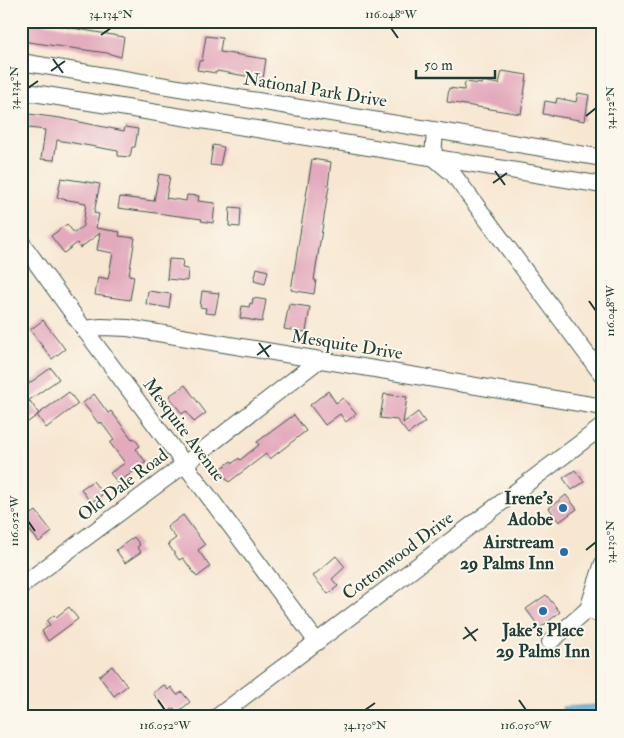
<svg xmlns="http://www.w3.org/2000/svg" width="624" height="738" font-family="'IM FELL Double Pica',serif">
  <rect width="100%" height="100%" fill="#fbf7ec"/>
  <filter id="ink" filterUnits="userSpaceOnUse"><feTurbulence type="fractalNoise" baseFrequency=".02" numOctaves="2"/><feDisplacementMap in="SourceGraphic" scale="10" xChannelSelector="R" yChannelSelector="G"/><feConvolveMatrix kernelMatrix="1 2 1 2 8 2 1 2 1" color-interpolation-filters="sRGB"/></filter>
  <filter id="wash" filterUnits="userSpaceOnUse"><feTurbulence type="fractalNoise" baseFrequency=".0096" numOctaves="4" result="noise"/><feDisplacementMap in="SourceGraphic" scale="20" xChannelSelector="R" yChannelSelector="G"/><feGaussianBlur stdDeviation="1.12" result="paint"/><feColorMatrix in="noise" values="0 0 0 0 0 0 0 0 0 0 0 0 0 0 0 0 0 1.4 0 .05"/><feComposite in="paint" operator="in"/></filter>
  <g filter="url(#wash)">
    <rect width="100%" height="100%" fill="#f7e7d1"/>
    <path fill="#63a8d8" stroke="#417286" d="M597 705 603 717H565L562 707Z"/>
    <g id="blocks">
      <g fill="#e3aabd">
        <path d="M21 21 49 24 124 37 121 57 107 53 21 41Z"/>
        <path d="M206 36 222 38 220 52 266 59 263 79 217 71 216 73 197 70 199 61H202Z"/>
        <path d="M502 71 527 75 521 114 447 102 449 88 464 90 465 82 482 84V81L499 84Z"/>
        <path d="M578 93 589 95 585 121 543 114 545 101 556 103 557 98 576 102Z"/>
        <path d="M21 113 60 118 124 131 125 127 138 129 135 147H132L130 157 118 156V151L57 140 54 160 41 159 45 130 21 127Z"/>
        <path d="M213 145 224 147 220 166 210 165Z"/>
        <path d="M312 159 331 162 328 186H329L314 280H316L314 294 291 290Z"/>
        <path d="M159 174 170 176 166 198 186 201 187 195 199 196 198 201 215 203 213 223 201 221 202 219 118 208 120 197 154 201Z"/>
        <path d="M61 178 100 184 94 213 99 214 96 228 120 232 119 236 135 238 129 275 134 276 130 300 95 295 98 277 108 279 113 253 97 250 100 233 80 248 77 243 64 253 51 236 67 224 74 233 83 226 86 203 57 198Z"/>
        <path d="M230 207 241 208 240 227 229 226Z"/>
        <path d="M169 259 183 260 182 268 188 269 187 281 167 279Z"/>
        <path d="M257 268 268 271 265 284 254 281Z"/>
        <path d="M148 291 171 294 169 308 146 304Z"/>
        <path d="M202 291 219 293 215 314 205 313 206 308 200 307Z"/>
        <path d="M253 298 266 300 262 322 240 318 242 306 249 307 250 303 252 304Z"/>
        <path d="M289 304 310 307 306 332 284 329Z"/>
        <path d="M43 320 65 349 52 359 30 330Z"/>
        <path d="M51 368 59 379 28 401 21 392V389Z"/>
        <path d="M185 385 206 413 194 422 186 411 182 414 169 396Z"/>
        <path d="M328 391 336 403 343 398 356 414 346 422 340 414 325 425 310 405Z"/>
        <path d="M69 392 78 404 46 428 37 415Z"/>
        <path d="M94 394 108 413 111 411 132 439 134 438 140 446 136 449 146 462 118 483 110 473 125 463 110 443 114 440 101 422 99 424 83 403Z"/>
        <path d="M384 394 407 397 403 423 418 412 425 422 408 434 397 420 380 418Z"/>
        <path d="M30 401 39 414 21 427V407Z"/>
        <path d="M294 415 306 431 270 459 266 454 229 482 219 470 231 461 233 463 239 458 240 460 259 445 257 442Z"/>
        <path d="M575 470 584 482 572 490 563 478Z"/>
        <path d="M93 481 103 494 91 503 81 489Z"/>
        <path d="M566 495 577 509 559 522 549 508Z"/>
        <path d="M21 501 32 514 36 511 52 532 39 542 28 528 25 530 21 525Z"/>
        <path d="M183 515 205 545 198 550 210 567 197 577 183 558 179 560 168 544 176 538 167 527Z"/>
        <path d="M134 537 140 545 137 547 141 552 125 563 116 550Z"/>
        <path d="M336 556 345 567 332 579 338 586 328 594 313 576Z"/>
        <path d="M546 595 560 612 540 628 526 609Z"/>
        <path d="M69 607 78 619 48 641 42 631 50 625 47 621 54 615 56 617Z"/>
        <path d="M112 666 127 686 114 696 99 676Z"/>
        <path d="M164 685 168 690 171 687 177 695 182 692 190 702 177 713 174 708 168 712 153 693Z"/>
      </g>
    </g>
  </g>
  <g filter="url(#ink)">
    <use href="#blocks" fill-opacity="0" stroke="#3f564c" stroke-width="1"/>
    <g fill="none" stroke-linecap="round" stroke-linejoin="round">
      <defs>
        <g id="minor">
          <path d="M21 62 603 158"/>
          <path d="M21 91 603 185"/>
          <path d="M435 131 433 157 453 174 603 376"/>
          <path d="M21 242 84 329 317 642"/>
          <path d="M84 329 101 327 128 328 603 407"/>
          <path d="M603 563 588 609 603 616"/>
          <path d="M21 586 185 464 319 360"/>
          <path d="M550 642 588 609"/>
          <path d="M217 717 603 426"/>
        </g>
      </defs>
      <use href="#minor" stroke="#3f564c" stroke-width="18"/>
      <use href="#minor" stroke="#fff" stroke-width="16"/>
    </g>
  </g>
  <path fill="none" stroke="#1f3d34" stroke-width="2" d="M391 28 398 38M101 35 111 28M53 59 63 73M51 71 65 61M28 88 38 81M586 116 596 108M495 171 505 185M493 183 507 173M589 301 596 311M259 343 269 357M257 355 271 345M28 521 35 531M586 550 596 542M465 627 476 641M463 639 478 629M158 700 165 710M519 700 526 710M365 710 375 703"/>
  <g fill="#1f6fb2" stroke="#fbf7ec" stroke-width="2">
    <circle cx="563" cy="508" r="5"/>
    <circle cx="564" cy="552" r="5"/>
    <circle cx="543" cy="611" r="5"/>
  </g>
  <g text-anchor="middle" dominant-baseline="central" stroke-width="4" stroke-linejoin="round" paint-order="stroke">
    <g font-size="18" fill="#1f3d34" stroke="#fbf7ec">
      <text transform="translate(315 90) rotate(9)">National Park Drive</text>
      <text transform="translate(347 345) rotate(9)">Mesquite Drive</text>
      <text transform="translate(184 430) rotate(53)">Mesquite Avenue</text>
      <text transform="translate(123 485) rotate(-37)">Old Dale Road</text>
      <text transform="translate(398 556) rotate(-37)">Cottonwood Drive</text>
    </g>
    <g font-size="18" font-weight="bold" fill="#1f3d34" stroke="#fbf7ec" text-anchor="end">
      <text x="553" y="498">Irene's<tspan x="553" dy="21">Adobe</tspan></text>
      <text x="554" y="542">Airstream<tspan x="554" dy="21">29 Palms Inn</tspan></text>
      <text x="543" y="630" text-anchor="middle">Jake's Place<tspan x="543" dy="21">29 Palms Inn</tspan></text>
    </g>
  </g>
  <rect width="624" height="738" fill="none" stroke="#fbf7ec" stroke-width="55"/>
  <path d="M416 70v8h79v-8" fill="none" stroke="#1f3d34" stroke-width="2.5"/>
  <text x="424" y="70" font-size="15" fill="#1f3d34" stroke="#fbf7ec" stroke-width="4" paint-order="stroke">50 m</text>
  <rect x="28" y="28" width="568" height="682" fill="none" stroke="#1f3d34" stroke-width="2"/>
  <g font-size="12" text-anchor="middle" fill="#1f3d34">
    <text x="111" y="18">34.134°N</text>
    <text x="391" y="18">116.048°W</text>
    <text transform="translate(14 88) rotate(-90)" y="4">34.134°N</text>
    <text transform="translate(610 108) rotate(-90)" y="4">34.132°N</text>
    <text transform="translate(610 311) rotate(-90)" y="4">116.048°W</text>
    <text transform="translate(14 521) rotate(-90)" y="4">116.052°W</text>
    <text transform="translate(610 542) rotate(-90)" y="4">34.130°N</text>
    <text x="165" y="729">116.052°W</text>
    <text x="365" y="729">34.130°N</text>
    <text x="526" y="729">116.050°W</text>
  </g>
</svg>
